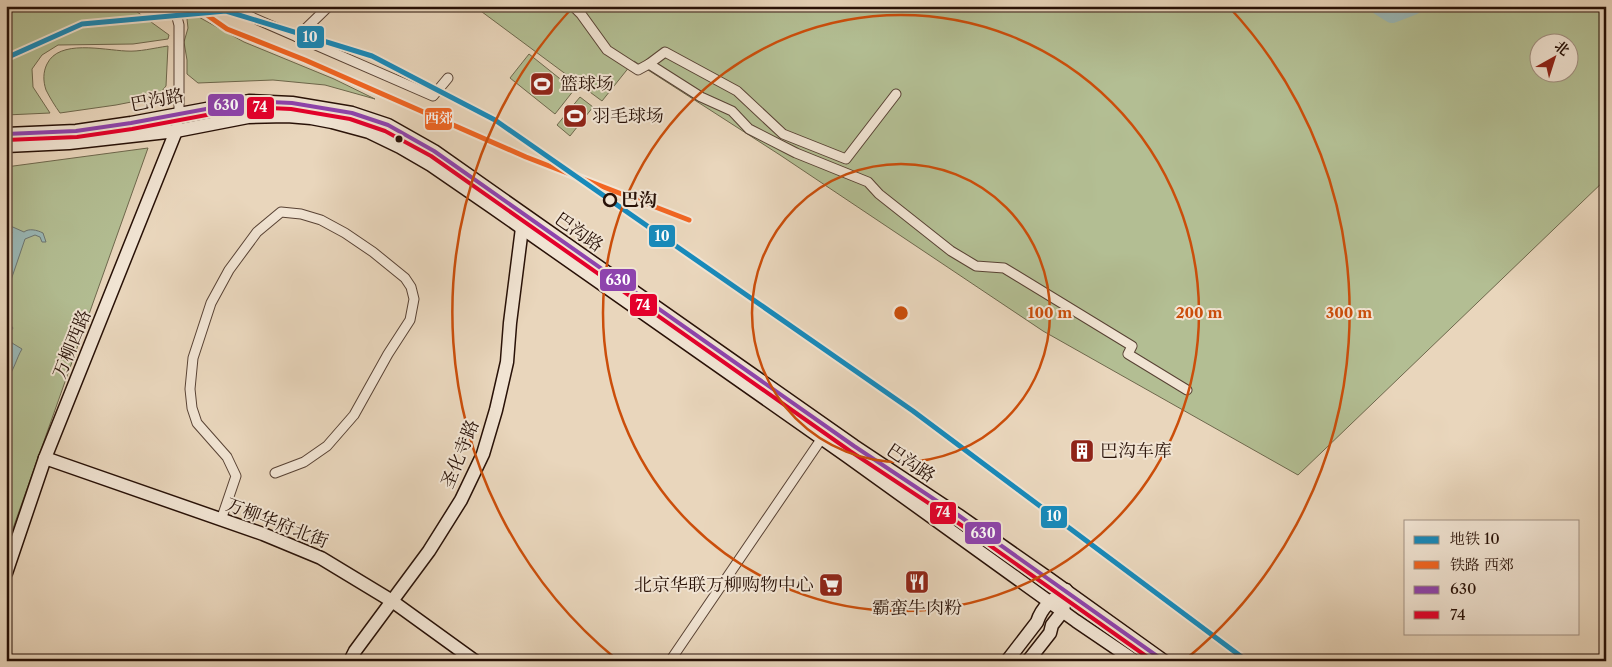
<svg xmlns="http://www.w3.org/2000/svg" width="1612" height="667" font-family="'Libre Caslon Text','Noto Serif SC',serif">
  <rect width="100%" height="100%" fill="#e9d6bc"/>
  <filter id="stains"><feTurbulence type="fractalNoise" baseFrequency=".004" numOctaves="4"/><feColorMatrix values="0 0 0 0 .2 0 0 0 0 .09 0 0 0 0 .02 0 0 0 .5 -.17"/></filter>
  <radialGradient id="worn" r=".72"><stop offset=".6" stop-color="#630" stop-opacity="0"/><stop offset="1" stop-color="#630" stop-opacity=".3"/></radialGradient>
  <g fill="#b3be93" stroke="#6e684d" fill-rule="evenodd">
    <path d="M6 6H129L169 35 168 39 133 44 58 45 42 55 32 69 33 87 50 113 6 115Z"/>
    <path d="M474 6H1606V179L1298 475 1043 331 780 155 634 61 602 101ZM1540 42H1570V72H1540Z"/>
    <path d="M186 10 244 42 334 79 375 99 325 85 273 80 198 83 187 74V60L184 42 188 28Z"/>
    <path d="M168 46 166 86 157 97 116 105 60 113C55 106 50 98 46 90 43 81 43 72 47 64 59 39 103 50 126 51 139 52 154 48 168 46Z"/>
    <path d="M529 54 574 90 555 114 510 78Z"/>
    <path d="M580 97 593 107 570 136 557 125Z"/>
    <path d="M148 148 6 548V167Z"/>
  </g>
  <g fill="#99b8b7" stroke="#6c7571">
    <path d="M6 224 24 232C29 228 37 230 43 233L46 242H42L40 237 35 235 25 239 10 283 6 279V256L11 245 7 243 12 232 6 229Z"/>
    <path d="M9 323 13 328 9 334 12 343 22 349C16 359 14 371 6 380V324Z"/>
  </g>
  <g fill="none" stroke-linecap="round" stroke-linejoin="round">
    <path stroke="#99b8b7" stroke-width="18" d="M1379 6 1392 14 1413 6"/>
    <defs>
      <g id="street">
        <path d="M174 6 179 25V113L176 131"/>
        <path d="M229 6 233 9 433 96 448 78"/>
        <path d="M573 6 581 14 607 50 638 70 649 64 665 52 737 91 783 134 846 159 896 94"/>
        <path d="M297 37 329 6"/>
        <path d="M649 64 701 97 732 111 749 129 796 153 868 182 879 194 951 251 976 266 1004 268 1132 346 1128 354 1187 390"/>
        <path d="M221 520 236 476 227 457 197 423 192 408 190 389 193 358 211 303 229 270 257 232 281 212 301 214 321 220 345 233 373 252 405 278 411 287 414 299 410 320 388 354 354 415 327 446 304 462 275 473"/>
        <path d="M670 661 822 438"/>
      </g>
      <g id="secondary">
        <path d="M6 134 76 131 131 123 249 101 292 103 352 113 388 125 434 151 854 446 958 515 1048 578 1164 661"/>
        <path d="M6 146 69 143 176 131 248 117 287 116 311 118 332 122 369 132 400 147 431 165 492 207 847 456 1076 621 1135 661"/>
        <path d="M45 458 263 534 321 558 392 601 475 661"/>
        <path d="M6 573 45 458 176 131"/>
        <path d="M350 661 355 651 429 551 461 500 483 454 496 410 507 362 510 323 522 228"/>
        <path d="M1007 661 1037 622C1042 606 1053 599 1066 590"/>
        <path d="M1028 661 1050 633 1052 625 1063 611 1064 605"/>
      </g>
    </defs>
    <use href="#street" stroke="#584234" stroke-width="11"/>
    <use href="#secondary" stroke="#281107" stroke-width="15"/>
    <use href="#street" stroke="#f1e4d3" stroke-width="9"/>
    <use href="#secondary" stroke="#f1e4d3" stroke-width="12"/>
    <defs>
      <path id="bus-1" d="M6 134 76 131 131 123 249 101 292 103 352 113 388 125 434 151 854 446 958 515 1164 661"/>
      <path id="bus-2" d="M6 140 77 137 132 129 249 107 291 109 350 119 385 131 431 156 850 451 954 520 1153 661"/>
    </defs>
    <use href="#bus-1" stroke="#f1e4d3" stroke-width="8"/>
    <use href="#bus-2" stroke="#f1e4d3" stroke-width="8"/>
    <use href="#bus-1" stroke="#8e44ad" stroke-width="4"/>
    <use href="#bus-2" stroke="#e4002b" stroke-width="4"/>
    <defs>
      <path id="rail-1" d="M194 6 227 29 305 60 526 157 689 220"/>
    </defs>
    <use href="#rail-1" stroke="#f1e4d3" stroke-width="9"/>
    <use href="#rail-1" stroke="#f26522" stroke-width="5"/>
    <defs>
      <path id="metro-1" d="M6 58 82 24 226 11 372 56 495 120 913 411 1247 661"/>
    </defs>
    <use href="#metro-1" stroke="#f1e4d3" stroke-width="9"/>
    <use href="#metro-1" stroke="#178abb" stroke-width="5"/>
  </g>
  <g fill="none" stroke="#cb4e0b" stroke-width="2.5">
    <circle cx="901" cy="313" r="149"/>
    <circle cx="901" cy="313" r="298"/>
    <path d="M616 659A448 448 0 0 1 573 7M1229 7A448 448 0 0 1 1186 659"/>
  </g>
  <defs>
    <symbol id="stadium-square" viewBox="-11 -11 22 22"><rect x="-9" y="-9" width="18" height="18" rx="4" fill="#8f2418" stroke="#f1e4d3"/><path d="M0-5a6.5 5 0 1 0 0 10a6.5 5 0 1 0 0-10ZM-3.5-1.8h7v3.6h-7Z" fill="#fff"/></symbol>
    <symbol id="building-square" viewBox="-11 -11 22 22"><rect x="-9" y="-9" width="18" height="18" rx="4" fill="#8f2418" stroke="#f1e4d3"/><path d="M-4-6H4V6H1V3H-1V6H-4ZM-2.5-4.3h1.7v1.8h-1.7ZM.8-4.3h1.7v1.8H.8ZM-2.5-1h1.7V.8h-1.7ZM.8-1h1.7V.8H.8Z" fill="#fff"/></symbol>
    <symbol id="restaurant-square" viewBox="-11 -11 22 22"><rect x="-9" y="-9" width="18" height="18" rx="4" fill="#8f2418" stroke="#f1e4d3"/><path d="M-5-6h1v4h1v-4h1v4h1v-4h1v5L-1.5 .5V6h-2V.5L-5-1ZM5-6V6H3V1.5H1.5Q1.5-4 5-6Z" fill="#fff"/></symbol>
    <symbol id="supermarket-square" viewBox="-11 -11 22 22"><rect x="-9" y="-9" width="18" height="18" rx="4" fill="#8f2418" stroke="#f1e4d3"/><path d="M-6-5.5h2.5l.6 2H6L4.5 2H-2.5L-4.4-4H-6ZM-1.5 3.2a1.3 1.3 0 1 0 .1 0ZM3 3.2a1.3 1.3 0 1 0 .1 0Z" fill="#fff"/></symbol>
  </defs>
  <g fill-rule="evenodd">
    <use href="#stadium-square" x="528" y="70" width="28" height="28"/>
    <use href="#stadium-square" x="561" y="102" width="28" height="28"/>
    <use href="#building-square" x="1068" y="437" width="28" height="28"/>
    <use href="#restaurant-square" x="903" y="568" width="28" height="28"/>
    <use href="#supermarket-square" x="817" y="571" width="28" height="28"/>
  </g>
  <circle fill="#281107" stroke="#f1e4d3" stroke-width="2" cx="399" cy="139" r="4.5"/>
  <circle fill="#f1e4d3" stroke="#281107" stroke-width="2.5" cx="610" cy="200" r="6"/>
  <g text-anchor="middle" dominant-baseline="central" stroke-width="4" stroke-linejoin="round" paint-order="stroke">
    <g font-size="18" fill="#281107" stroke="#f1e4d3" text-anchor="start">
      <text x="560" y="84">篮球场</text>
      <text x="592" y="116">羽毛球场</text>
      <text x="1100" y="451">巴沟车库</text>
      <text x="814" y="585" text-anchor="end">北京华联万柳购物中心</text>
      <text x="917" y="608" text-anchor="middle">霸蛮牛肉粉</text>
    </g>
    <g font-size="18" fill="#281107" stroke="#f1e4d3">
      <text transform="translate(157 100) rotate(-11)">巴沟路</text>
      <text transform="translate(579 232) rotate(35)">巴沟路</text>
      <text transform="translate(72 344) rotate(-68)">万柳西路</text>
      <text transform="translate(460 454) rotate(-68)">圣化寺路</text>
      <text transform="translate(911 463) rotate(34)">巴沟路</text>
      <text transform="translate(277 523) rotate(21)">万柳华府北街</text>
    </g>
    <g font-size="18" font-weight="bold" fill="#281107" stroke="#f1e4d3" text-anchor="start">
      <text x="621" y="200">巴沟</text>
    </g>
  </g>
  <circle cx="901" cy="313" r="8" fill="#cb4e0b" stroke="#f1e4d3" stroke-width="2.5"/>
  <g font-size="15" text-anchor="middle" font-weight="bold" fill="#cb4e0b" stroke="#f1e4d3" stroke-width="4" stroke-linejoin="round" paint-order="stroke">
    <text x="1050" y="318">100 m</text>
    <text x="1199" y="318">200 m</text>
    <text x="1349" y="318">300 m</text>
  </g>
  <g stroke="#f1e4d3" stroke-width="2">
    <rect x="296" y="25" width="29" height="24" rx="5" fill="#178abb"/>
    <rect x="207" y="93" width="38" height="24" rx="5" fill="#8e44ad"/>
    <rect x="246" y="96" width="29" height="24" rx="5" fill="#e4002b"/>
    <rect x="424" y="107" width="29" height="24" rx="5" fill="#f26522"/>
    <rect x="648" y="224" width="28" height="24" rx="5" fill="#178abb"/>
    <rect x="599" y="268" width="38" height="24" rx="5" fill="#8e44ad"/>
    <rect x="629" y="293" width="29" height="24" rx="5" fill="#e4002b"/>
    <rect x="929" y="501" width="28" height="24" rx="5" fill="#e4002b"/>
    <rect x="1040" y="505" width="28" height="24" rx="5" fill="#178abb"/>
    <rect x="964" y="521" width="38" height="24" rx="5" fill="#8e44ad"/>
  </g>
  <g font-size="14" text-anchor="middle" font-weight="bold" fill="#fff">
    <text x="310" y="42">10</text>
    <text x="226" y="110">630</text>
    <text x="260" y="112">74</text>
    <text x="439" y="123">西郊</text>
    <text x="662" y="241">10</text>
    <text x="618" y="285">630</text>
    <text x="643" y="310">74</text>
    <text x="943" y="517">74</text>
    <text x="1054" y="521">10</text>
    <text x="983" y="538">630</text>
  </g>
  <rect width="1612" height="667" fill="none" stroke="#e9d6bc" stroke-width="25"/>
  <rect x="8" y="8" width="1597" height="652" fill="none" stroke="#281107" stroke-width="2.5"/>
  <rect x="12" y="12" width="1587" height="642" fill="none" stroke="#281107"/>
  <rect x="1404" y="520" width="175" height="115" fill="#f1e4d3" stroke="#a19081"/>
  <rect x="1414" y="536" width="25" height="8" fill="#178abb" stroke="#a19081"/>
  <text x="1450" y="544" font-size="15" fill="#281107">地铁 10</text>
  <rect x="1414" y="561" width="25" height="8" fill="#f26522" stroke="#a19081"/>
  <text x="1450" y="570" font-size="15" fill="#281107">铁路 西郊</text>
  <rect x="1414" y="586" width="25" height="8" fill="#8e44ad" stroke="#a19081"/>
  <text x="1450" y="594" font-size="15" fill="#281107">630</text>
  <rect x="1414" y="611" width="25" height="8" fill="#e4002b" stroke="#a19081"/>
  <text x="1450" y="620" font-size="15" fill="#281107">74</text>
  <g transform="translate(1554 58) rotate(39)"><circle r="24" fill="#f1e4d3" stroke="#a19081"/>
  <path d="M0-4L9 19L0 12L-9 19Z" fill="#8f2418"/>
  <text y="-8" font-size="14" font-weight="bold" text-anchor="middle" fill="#281107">北</text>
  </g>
  <rect width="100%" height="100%" filter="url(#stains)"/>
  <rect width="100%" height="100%" fill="url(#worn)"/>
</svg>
